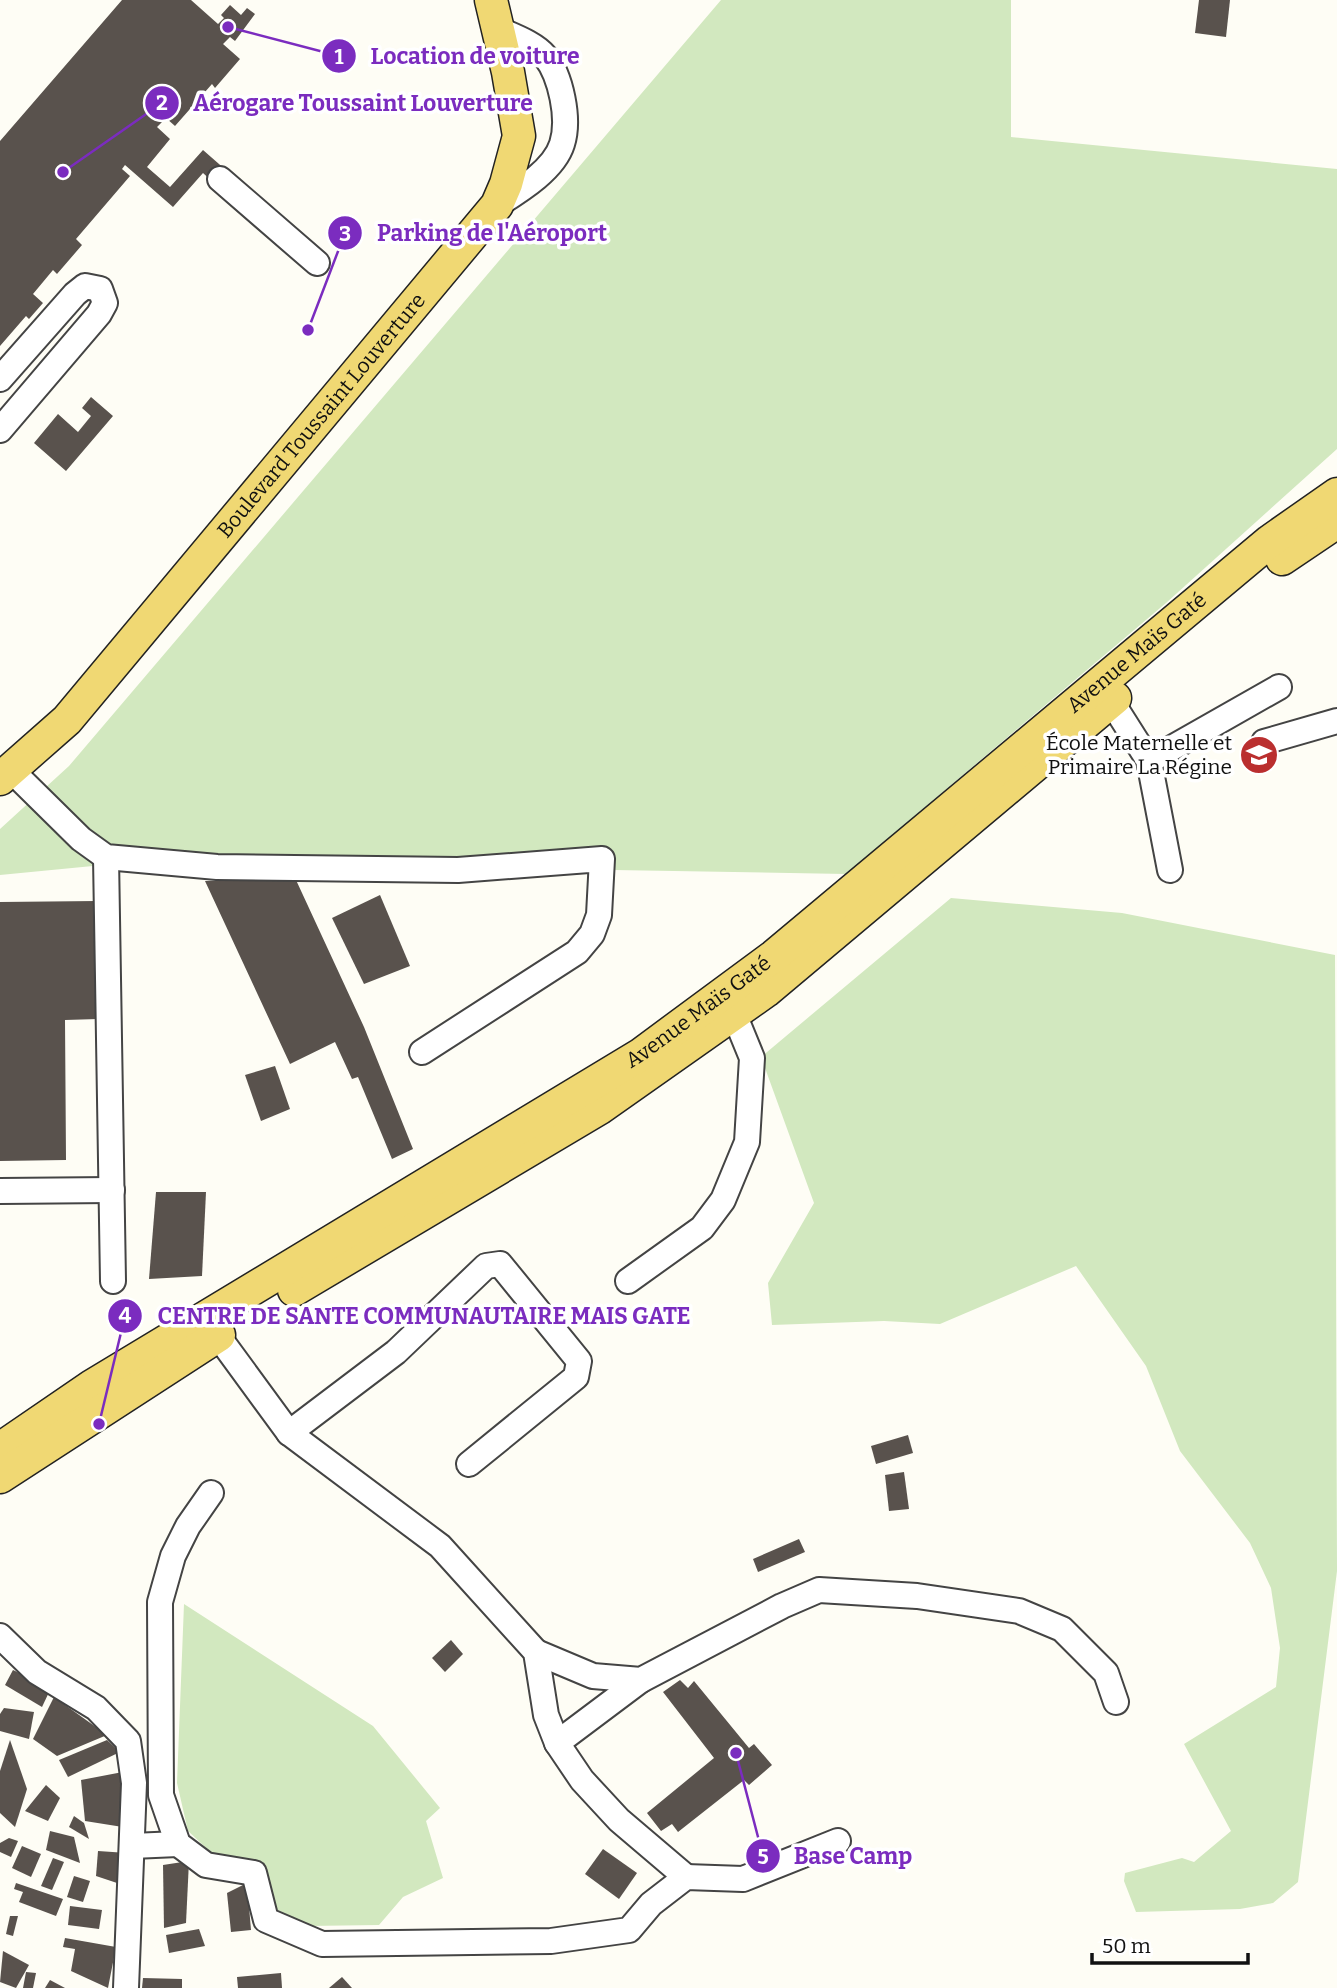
<svg xmlns="http://www.w3.org/2000/svg" width="1337" height="1988" font-family="Bitter,serif">
  <rect width="100%" height="100%" fill="#fefdf5"/>
  <g fill="#d2e8bf">
    <path d="M721 0H1011V137L1337 169V449L1166 603 846 874 134 862 0 875V829L69 766Z"/>
    <path d="M951 898 1122 913 1335 955 1337 1571 1298 1882 1273 1903 1240 1909 1136 1912 1124 1881 1125 1873 1182 1858 1194 1862 1231 1831 1184 1744 1276 1687 1280 1648 1271 1588 1250 1543 1180 1451 1146 1366 1076 1266 940 1324 884 1321 772 1325 768 1283 814 1203 761 1057Z"/>
    <path d="M184 1604 373 1726 440 1808 426 1821 443 1878 403 1897 379 1925 308 1926 265 1903 188 1831 177 1783Z"/>
  </g>
  <g fill="#59524d">
    <path d="M122 0H191L218 24 224 18 221 15 230 5 241 15 247 8 255 14 235 41 230 37 223 44 240 59 215 88 212 84 175 126 166 118 157 127 170 139 147 167 170 187 203 150 227 171 215 184 203 173 173 207 125 165 122 169 130 176 76 239 82 245 57 274 53 270 33 294 43 303 29 319 26 316 0 346V141Z"/>
    <path d="M1199 0H1230L1226 37 1195 33Z"/>
    <path d="M91 397 113 416 66 471 34 443 58 414 78 432 91 416 82 408Z"/>
    <path d="M296 880 364 1027 413 1149 392 1159 358 1077 352 1079 335 1042 290 1064 205 881Z"/>
    <path d="M380 895 410 966 364 984 332 918Z"/>
    <path d="M97 901 98 1019 65 1020 66 1160 0 1161V902Z"/>
    <path d="M275 1066 290 1109 261 1121 245 1075Z"/>
    <path d="M156 1192H206L202 1276 149 1279Z"/>
    <path d="M908 1435 913 1453 876 1464 871 1446Z"/>
    <path d="M904 1472 909 1509 889 1511 885 1475Z"/>
    <path d="M799 1539 805 1552 758 1572 753 1559Z"/>
    <path d="M451 1640 463 1654 445 1672 432 1658Z"/>
    <path d="M13 1670 51 1688 42 1707 5 1685Z"/>
    <path d="M680 1680 688 1688 694 1681 749 1748 754 1744 772 1765 749 1785 744 1780 678 1832 672 1824 661 1831 647 1813 714 1758 663 1692Z"/>
    <path d="M54 1697 107 1735 57 1756 33 1739Z"/>
    <path d="M4 1708 34 1712 29 1739 0 1731V1714Z"/>
    <path d="M10 1740 27 1789 15 1827 0 1813V1771Z"/>
    <path d="M107 1740 120 1752 68 1777 59 1760Z"/>
    <path d="M128 1771 129 1828 85 1821 81 1780Z"/>
    <path d="M46 1785 60 1798 48 1821 25 1811Z"/>
    <path d="M74 1816 84 1823 89 1839 69 1827Z"/>
    <path d="M50 1831 74 1837 80 1863 46 1850Z"/>
    <path d="M9 1838 18 1841 11 1857 0 1852V1843Z"/>
    <path d="M22 1846 41 1854 31 1877 12 1868Z"/>
    <path d="M603 1849 637 1873 619 1899 585 1874Z"/>
    <path d="M98 1851 127 1853 120 1884 96 1876Z"/>
    <path d="M53 1858 64 1862 52 1890 41 1886Z"/>
    <path d="M189 1861 186 1923 164 1928 163 1865Z"/>
    <path d="M74 1876 90 1881 83 1902 67 1897Z"/>
    <path d="M16 1883 63 1899 56 1916 19 1902 23 1892 14 1889Z"/>
    <path d="M247 1883 251 1930 231 1932 227 1893Z"/>
    <path d="M70 1906 102 1910 99 1929 68 1925Z"/>
    <path d="M10 1916H18L13 1936 6 1934Z"/>
    <path d="M199 1929 205 1946 169 1953 166 1935Z"/>
    <path d="M65 1938 116 1947 108 1988 71 1971 75 1949 63 1947Z"/>
    <path d="M3 1951 29 1965 16 1988 0 1982Z"/>
    <path d="M26 1972 36 1973 33 1988H23Z"/>
    <path d="M281 1973 282 1988H238L237 1977Z"/>
    <path d="M342 1977 352 1988H329Z"/>
    <path d="M143 1978 182 1979V1988H142Z"/>
    <path d="M50 1980 65 1988H45Z"/>
  </g>
  <g fill="none" stroke-linecap="round" stroke-linejoin="round">
    <defs>
      <g id="minor">
        <path d="M220 179 317 263"/>
        <path d="M497 205C519 191 554 170 562 144 570 119 561 76 545 56 534 43 513 36 498 29"/>
        <path d="M0 379 75 294 85 286 100 289 105 303 99 314 0 430"/>
        <path d="M1111 701 1149 761 1170 870"/>
        <path d="M1264 742 1337 721"/>
        <path d="M1149 761 1279 687"/>
        <path d="M12 771 81 839 106 857 217 867 458 870 602 859 599 915 592 934 577 952 422 1052"/>
        <path d="M106 857 113 1281"/>
        <path d="M0 1191 112 1190"/>
        <path d="M628 1281 702 1228 723 1200 747 1142 752 1058 734 1014"/>
        <path d="M207 1321 289 1433 440 1546 536 1652 546 1715 557 1743 582 1780 619 1820 686 1877"/>
        <path d="M289 1433 396 1352 486 1266 500 1264 579 1361 576 1377 469 1464"/>
        <path d="M211 1493 188 1526 173 1556 160 1602 161 1795 178 1844 206 1865 254 1873 266 1920 322 1944 551 1941 629 1930 651 1904 686 1877 743 1879 838 1841"/>
        <path d="M0 1636 37 1672 96 1708 128 1741 134 1783 126 1988"/>
        <path d="M536 1652 593 1676 641 1680 782 1606 819 1590 917 1596 1019 1611 1062 1629 1106 1673 1116 1702"/>
        <path d="M557 1743 641 1680"/>
        <path d="M132 1846 178 1844"/>
      </g>
      <g id="major">
        <path d="M1282 559 1337 522"/>
        <path id="s1" d="M0 779 67 720 497 205 506 184 519 136 508 72 491 0"/>
        <path d="M294 1290 600 1108 766 991 1115 698"/>
        <path id="s2" d="M0 1449 92 1386 640 1055 774 956 1270 541 1337 494"/>
        <path d="M0 1477 219 1335"/>
      </g>
    </defs>
    <use href="#minor" stroke="#444" stroke-width="28"/>
    <use href="#major" stroke="#222" stroke-width="35"/>
    <use href="#minor" stroke="#fff" stroke-width="24"/>
    <use href="#major" stroke="#f0d873" stroke-width="32"/>
  </g>
  <defs>
    <symbol id="school-disc" viewBox="-11 -11 22 22"><circle r="9.5" fill="#ba2f2f" stroke="#fff"/><path d="M0-5L7-2L0 1L-7-2ZM-4 1L0 2.5L4 1V4Q0 6-4 4Z" fill="#fff"/></symbol>
  </defs>
  <g fill-rule="evenodd">
    <use href="#school-disc" x="1237" y="733" width="44" height="44"/>
  </g>
  <g text-anchor="middle" dominant-baseline="central" stroke-width="7" stroke-linejoin="round" paint-order="stroke">
    <g font-size="21" fill="#111" stroke="#fff">
      <text stroke="none"><textPath href="#s1" startOffset="486">Boulevard Toussaint Louverture</textPath></text>
      <text stroke="none"><textPath href="#s2" startOffset="1391">Avenue Maïs Gaté</textPath></text>
      <text stroke="none"><textPath href="#s2" startOffset="824">Avenue Maïs Gaté</textPath></text>
    </g>
    <g font-size="21" fill="#111" stroke="#fff" text-anchor="end">
      <text x="1232" y="743">École Maternelle et<tspan x="1232" dy="24">Primaire La Régine</tspan></text>
    </g>
  </g>
  <path fill="none" stroke="#7b2cbf" stroke-width="2.5" d="M228 27L339 56M63 172L162 103M308 330L345 233M99 1424L125 1316M736 1753L763 1856"/>
  <g fill="#7b2cbf" stroke="#fff" stroke-width="2.5">
    <circle cx="228" cy="27" r="7"/>
    <circle cx="63" cy="172" r="7"/>
    <circle cx="308" cy="330" r="7"/>
    <circle cx="99" cy="1424" r="7"/>
    <circle cx="736" cy="1753" r="7"/>
    <circle cx="339" cy="56" r="18"/>
    <circle cx="162" cy="103" r="18"/>
    <circle cx="345" cy="233" r="18"/>
    <circle cx="125" cy="1316" r="18"/>
    <circle cx="763" cy="1856" r="18"/>
  </g>
  <g font-size="21" text-anchor="middle" font-weight="bold" fill="#fff">
    <text x="339" y="64">1</text>
    <text x="162" y="110">2</text>
    <text x="345" y="241">3</text>
    <text x="125" y="1323">4</text>
    <text x="763" y="1864">5</text>
  </g>
  <g font-size="23" text-anchor="middle" font-weight="bold" fill="#7b2cbf" stroke="#fff" stroke-width="7" stroke-linejoin="round" paint-order="stroke">
    <text x="475" y="64">Location de voiture</text>
    <text x="363" y="111">Aérogare Toussaint Louverture</text>
    <text x="492" y="241">Parking de l'Aéroport</text>
    <text x="424" y="1324">CENTRE DE SANTE COMMUNAUTAIRE MAIS GATE</text>
    <text x="853" y="1864">Base Camp</text>
  </g>
  <path d="M1092 1953v10h156v-10" fill="none" stroke="#111111" stroke-width="3.5"/>
  <text x="1102" y="1953" font-size="21" fill="#111111" stroke="#ffffff" stroke-width="5" paint-order="stroke">50 m</text>
</svg>
